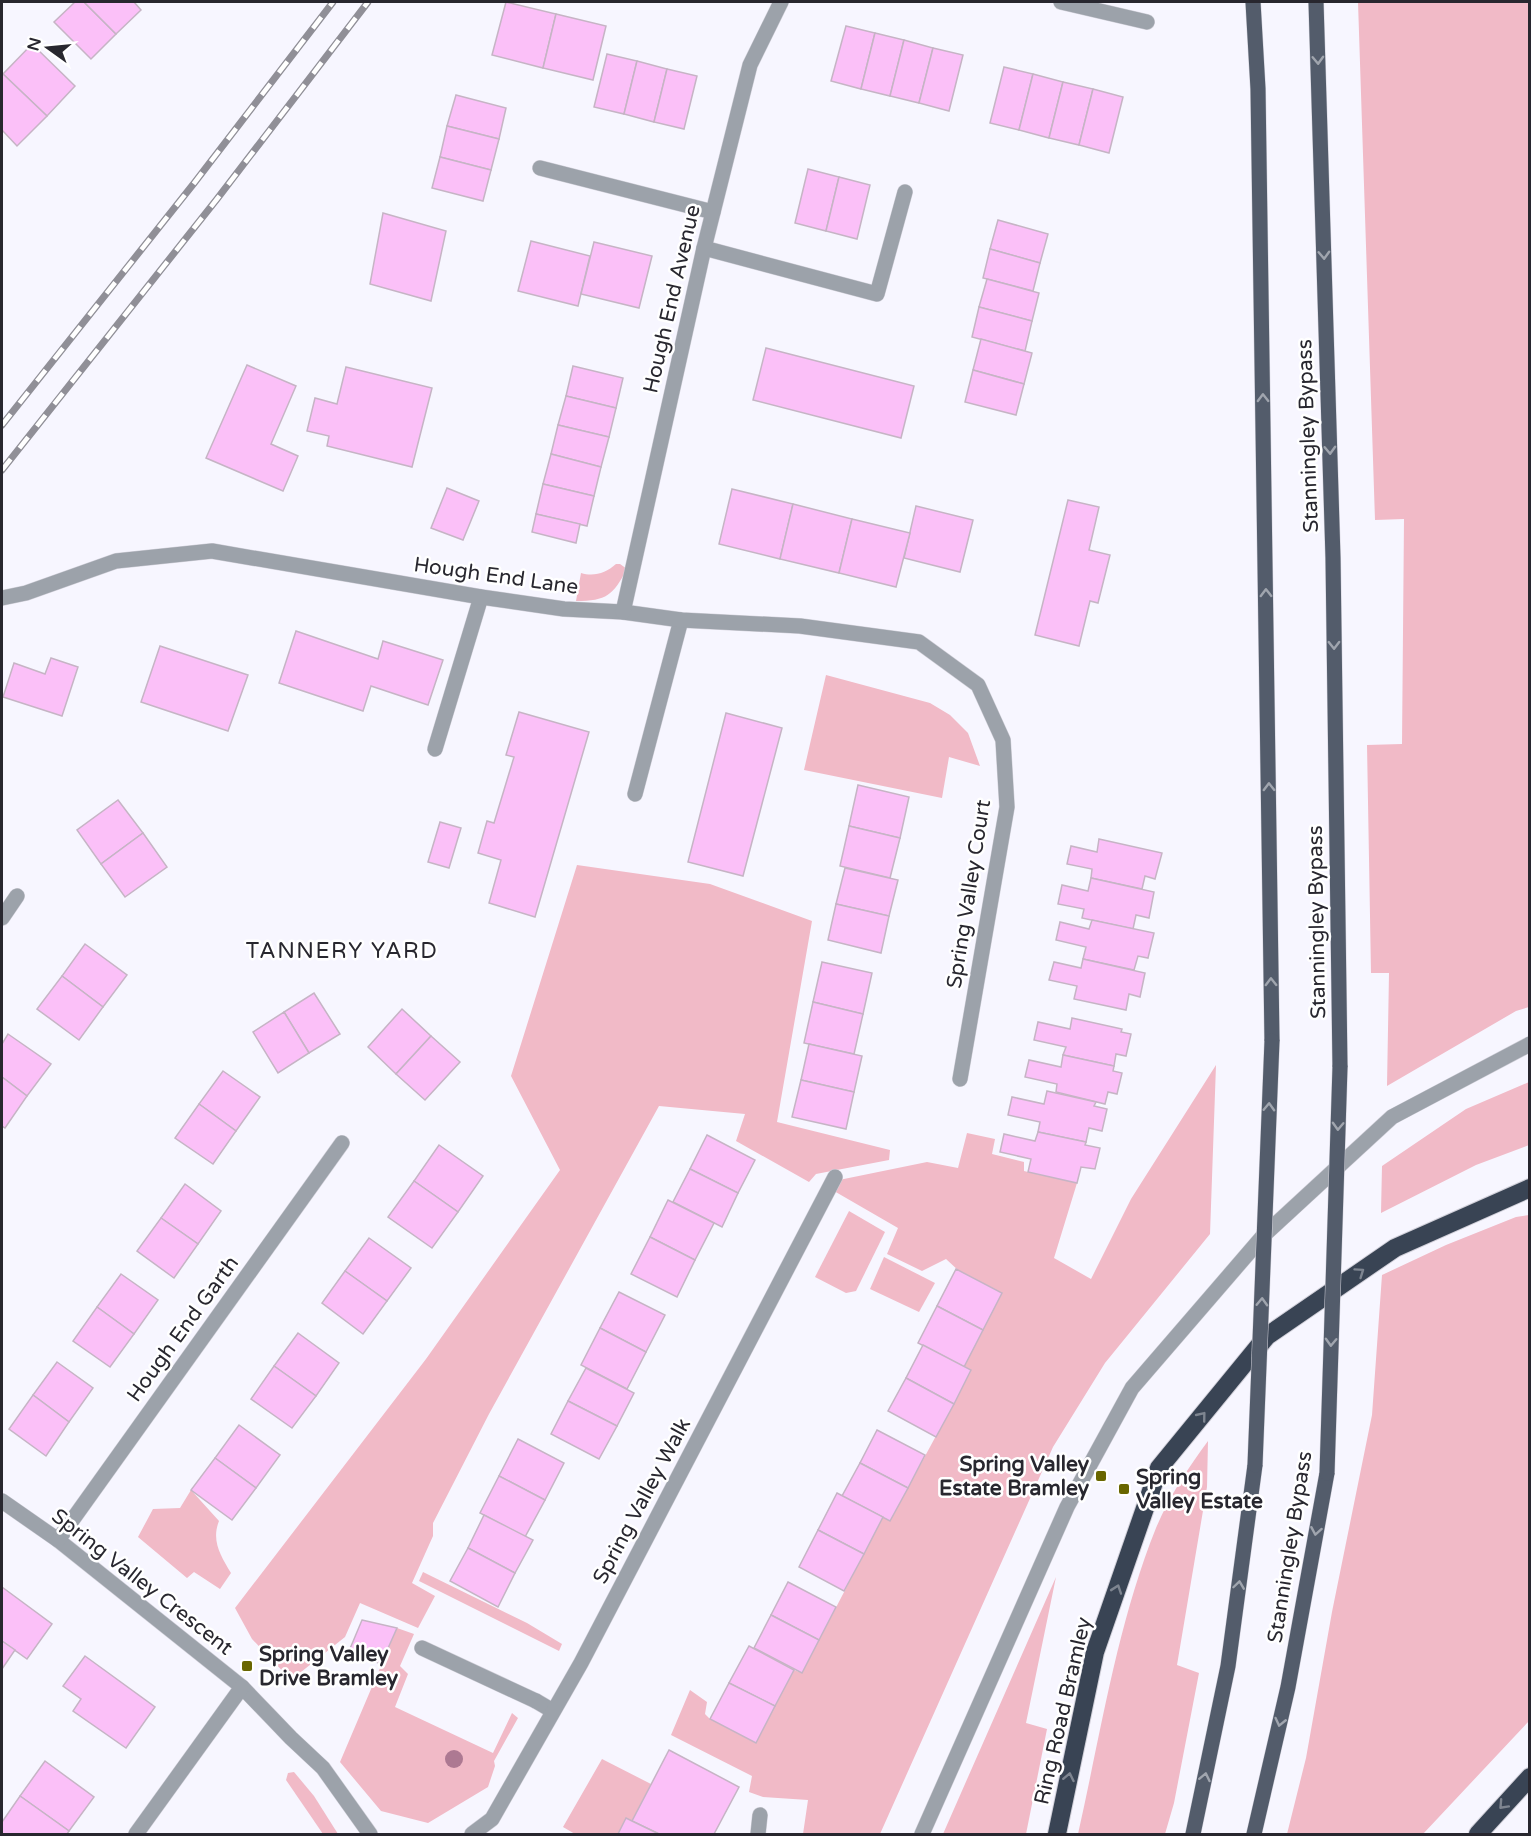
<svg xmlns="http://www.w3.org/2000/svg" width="1531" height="1836" font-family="'Varela Round',sans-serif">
  <rect width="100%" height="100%" fill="#f7f6ff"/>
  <g fill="#f1bac7">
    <path d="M1358 2H1530L1529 1007 1516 1011 1387 1086 1389 973H1371L1367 745 1402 744 1404 519 1375 520Z"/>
    <path d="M616 564H620L627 569C613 595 607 601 576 601L581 573C594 577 606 573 616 564Z"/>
    <path d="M826 675 930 703 950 715 968 733 980 766 949 757 942 798 804 770Z"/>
    <path d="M577 865 710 884 812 921 777 1122 890 1150 889 1160 816 1174 809 1182 736 1141 745 1114 659 1106 489 1414 433 1523V1536L412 1583 435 1596 418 1628 360 1603 345 1637 291 1680 252 1639 235 1608 426 1359 560 1170 511 1076Z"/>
    <path d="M1216 1065 1210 1234 1105 1363 1053 1447 880 1834H803L808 1800 763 1797 749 1792 752 1776 671 1735 690 1690 707 1702 705 1714 710 1719 756 1743 794 1670 802 1673 883 1517 890 1521 971 1371 964 1367 959 1271 946 1259 922 1271 887 1254 898 1228 834 1191 839 1180 927 1162 958 1168 967 1133 995 1139 992 1154 1024 1162V1171L1028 1172 1077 1183 1054 1258 1091 1279 1131 1199Z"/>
    <path d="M1529 1082V1145L1476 1165 1381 1213 1382 1166 1466 1109Z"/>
    <path d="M849 1211 885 1232 856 1291 846 1293 815 1277Z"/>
    <path d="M1529 1215V1721L1423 1834H1287L1306 1758 1332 1612 1372 1415 1382 1275 1446 1245 1516 1217Z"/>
    <path d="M884 1257 935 1283 919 1312 870 1289Z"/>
    <path d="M1208 1441 1207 1487 1177 1665 1199 1673 1174 1803 1165 1834H1078C1101 1732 1117 1625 1156 1528 1169 1497 1188 1468 1208 1441Z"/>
    <path d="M191 1490 219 1521C211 1541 221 1556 231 1573L220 1589 194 1572 187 1578 138 1537 153 1509 180 1508Z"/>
    <path d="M423 1572 527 1623 562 1644 559 1651 419 1581Z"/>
    <path d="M1056 1577 1026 1723 1047 1729 1026 1834H943Z"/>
    <path d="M397 1628 414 1634 400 1666 408 1674 395 1707 493 1753 512 1713 518 1718 494 1761 495 1766 488 1787 428 1823 381 1811 340 1762Z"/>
    <path d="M602 1759 651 1784 632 1821 626 1818 618 1834H575L563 1827Z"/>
    <path d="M294 1772 314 1796 338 1834H323L286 1780 288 1773Z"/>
  </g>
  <g fill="#fbc0f8" stroke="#c6b4c5" stroke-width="1.5">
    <path d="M75 2H84L116 34 91 59 54 22Z"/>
    <path d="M84 2H134L141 10 116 34Z"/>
    <path d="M506 2 556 14 543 68 492 55Z"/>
    <path d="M556 14 606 26 593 80 543 68Z"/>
    <path d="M846 26 875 33 861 89 831 81Z"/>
    <path d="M875 33 904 40 890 96 861 89Z"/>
    <path d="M904 40 933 48 919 103 890 96Z"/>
    <path d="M32 44 75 86 47 116 3 74Z"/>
    <path d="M933 48 963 55 949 111 919 103Z"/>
    <path d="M607 54 637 61 624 114 594 107Z"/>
    <path d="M637 61 667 69 654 122 624 114Z"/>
    <path d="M1004 67 1033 74 1019 130 990 123Z"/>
    <path d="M667 69 697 76 684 129 654 122Z"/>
    <path d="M3 74 47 116 17 146 2 130V76Z"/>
    <path d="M1033 74 1063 82 1049 138 1019 130Z"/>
    <path d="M1063 82 1093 89 1079 145 1049 138Z"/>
    <path d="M1093 89 1123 97 1109 153 1079 145Z"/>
    <path d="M456 95 506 108 499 139 447 126Z"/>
    <path d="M447 126 499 139 491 170 440 157Z"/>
    <path d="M440 157 491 170 483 201 432 188Z"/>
    <path d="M808 169 839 177 826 231 795 223Z"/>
    <path d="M839 177 870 185 857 239 826 231Z"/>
    <path d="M383 213 446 231 431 301 370 284Z"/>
    <path d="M998 220 1048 234 1040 263 990 249Z"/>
    <path d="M531 241 590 256 578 306 518 291Z"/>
    <path d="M594 242 652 256 639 308 581 294Z"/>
    <path d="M990 249 1040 263 1033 291 983 278Z"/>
    <path d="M987 279 1039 293 1032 321 979 307Z"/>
    <path d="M979 307 1032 321 1025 351 972 337Z"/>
    <path d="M981 339 1032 353 1024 384 973 370Z"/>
    <path d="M766 348 914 386 901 438 753 400Z"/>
    <path d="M247 365 296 386 271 444 298 456 283 491 206 458Z"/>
    <path d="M573 366 623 378 616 408 566 396Z"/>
    <path d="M346 367 432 388 412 467 327 446 329 436 307 431 315 398 337 404Z"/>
    <path d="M973 370 1024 384 1016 415 965 402Z"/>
    <path d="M566 396 616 408 609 437 558 425Z"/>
    <path d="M558 425 609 437 601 467 551 454Z"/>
    <path d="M551 454 601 467 594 496 543 484Z"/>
    <path d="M543 484 594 496 587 526 536 514Z"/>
    <path d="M447 488 479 501 463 540 431 528Z"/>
    <path d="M732 489 793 504 780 559 719 544Z"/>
    <path d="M1068 500 1099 507 1089 550 1110 555 1098 603 1090 601 1079 646 1035 635Z"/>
    <path d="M793 504 852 519 839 573 780 559Z"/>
    <path d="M916 506 973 520 960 572 904 558Z"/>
    <path d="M536 514 580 524 576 543 532 532Z"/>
    <path d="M852 519 910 533 896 587 839 573Z"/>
    <path d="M296 631 378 659 383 641 443 660 428 705 371 686 363 711 279 683Z"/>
    <path d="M160 646 248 675 228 731 141 702Z"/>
    <path d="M51 658 78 667 62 716 3 697 14 663 45 674Z"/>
    <path d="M519 712 589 732 535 917 489 903 501 860 478 853 487 821 494 823 514 757 506 755Z"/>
    <path d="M726 713 782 728 743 876 688 862Z"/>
    <path d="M858 785 909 797 900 838 849 826Z"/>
    <path d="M118 800 143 833 101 864 77 830Z"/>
    <path d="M440 822 461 828 449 868 428 862Z"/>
    <path d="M849 826 900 838 890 878 840 866Z"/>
    <path d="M143 833 167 867 125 897 101 864Z"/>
    <path d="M1099 839 1162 853 1155 879 1145 876 1142 889 1091 878 1092 869 1067 864 1071 846 1097 852Z"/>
    <path d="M845 868 898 880 889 916 836 904Z"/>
    <path d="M1091 878 1154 892 1149 918 1136 915 1133 929 1082 918 1084 909 1058 904 1062 885 1088 891Z"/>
    <path d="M836 904 889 916 881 953 828 940Z"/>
    <path d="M1092 920 1154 933 1148 958 1138 956 1134 970 1083 959 1086 947 1056 940 1060 922 1089 929Z"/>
    <path d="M85 944 127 975 103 1007 62 976Z"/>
    <path d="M1083 959 1145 973 1140 997 1129 994 1126 1010 1074 999 1077 986 1049 980 1054 962 1081 968Z"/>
    <path d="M822 962 872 973 863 1014 813 1002Z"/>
    <path d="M62 976 103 1007 79 1040 37 1009Z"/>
    <path d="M314 993 340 1034 309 1053 284 1012Z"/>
    <path d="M813 1002 863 1014 854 1054 804 1043Z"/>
    <path d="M402 1009 431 1036 396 1074 368 1047Z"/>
    <path d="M284 1012 309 1053 278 1073 253 1032Z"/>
    <path d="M1072 1018 1122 1029 1121 1032 1131 1034 1126 1056 1116 1054 1114 1066 1063 1055 1066 1047 1034 1040 1038 1022 1070 1029Z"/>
    <path d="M8 1034 51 1064 27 1096 2 1077V1044Z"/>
    <path d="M431 1036 460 1062 425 1100 396 1074Z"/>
    <path d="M809 1044 862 1056 854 1092 801 1080Z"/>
    <path d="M1063 1055 1114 1066 1113 1071 1122 1073 1117 1094 1108 1092 1105 1104 1056 1092 1057 1084 1025 1077 1029 1060 1061 1067Z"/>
    <path d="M223 1071 260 1097 236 1131 199 1104Z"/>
    <path d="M2 1077 27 1096 5 1128 2 1126Z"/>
    <path d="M801 1080 854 1092 846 1129 792 1117Z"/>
    <path d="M1047 1091 1096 1102 1094 1106 1107 1109 1102 1131 1089 1128 1086 1142 1038 1132 1040 1122 1008 1115 1012 1097 1044 1104Z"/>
    <path d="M199 1104 236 1131 213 1164 175 1138Z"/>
    <path d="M1038 1132 1086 1142 1085 1145 1100 1148 1095 1169 1081 1167 1077 1183 1028 1172 1031 1159 1000 1152 1004 1134 1035 1141Z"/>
    <path d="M707 1135 755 1160 738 1193 690 1169Z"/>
    <path d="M439 1145 483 1176 458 1212 414 1181Z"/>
    <path d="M690 1169 738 1193 722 1227 673 1202Z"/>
    <path d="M414 1181 458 1212 432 1248 388 1217Z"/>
    <path d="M185 1184 221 1211 198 1244 161 1218Z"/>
    <path d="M668 1200 714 1223 695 1260 650 1237Z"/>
    <path d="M161 1218 198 1244 174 1278 137 1251Z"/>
    <path d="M650 1237 695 1260 677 1297 631 1274Z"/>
    <path d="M369 1238 411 1268 387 1301 345 1271Z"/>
    <path d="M956 1269 1002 1293 983 1330 937 1306Z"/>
    <path d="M345 1271 387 1301 363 1334 322 1303Z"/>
    <path d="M121 1274 158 1300 134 1334 97 1307Z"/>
    <path d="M619 1292 665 1315 646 1352 600 1328Z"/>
    <path d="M937 1306 983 1330 964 1367 918 1343Z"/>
    <path d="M97 1307 134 1334 110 1367 73 1341Z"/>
    <path d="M600 1328 646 1352 627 1389 581 1365Z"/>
    <path d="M298 1333 339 1363 316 1396 274 1366Z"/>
    <path d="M923 1345 971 1370 954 1404 906 1378Z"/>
    <path d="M57 1362 93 1388 69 1422 33 1395Z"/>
    <path d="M274 1366 316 1396 292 1428 251 1399Z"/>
    <path d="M586 1368 634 1393 617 1426 568 1401Z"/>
    <path d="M906 1378 954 1404 936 1437 888 1411Z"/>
    <path d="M33 1395 69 1422 46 1456 9 1429Z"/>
    <path d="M568 1401 617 1426 599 1459 551 1434Z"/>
    <path d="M239 1425 280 1455 256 1488 215 1458Z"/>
    <path d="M877 1430 925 1455 908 1488 860 1463Z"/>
    <path d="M518 1439 564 1463 545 1500 499 1476Z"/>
    <path d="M215 1458 256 1488 232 1520 191 1490Z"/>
    <path d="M860 1463 908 1488 890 1521 842 1496Z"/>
    <path d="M499 1476 545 1500 525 1537 480 1513Z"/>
    <path d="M837 1493 883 1517 864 1554 818 1530Z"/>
    <path d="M484 1515 533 1540 515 1573 468 1548Z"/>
    <path d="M818 1530 864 1554 844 1591 799 1567Z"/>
    <path d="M468 1548 515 1573 498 1607 450 1581Z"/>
    <path d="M788 1582 836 1607 819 1640 771 1615Z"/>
    <path d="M2 1587 52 1624 27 1659 2 1641Z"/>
    <path d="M771 1615 819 1640 802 1673 754 1648Z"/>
    <path d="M362 1620 397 1628 381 1664 349 1651Z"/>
    <path d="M2 1641 15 1650 2 1669Z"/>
    <path d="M749 1646 794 1670 775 1706 729 1683Z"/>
    <path d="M85 1656 155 1707 126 1748 73 1711 81 1699 63 1686Z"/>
    <path d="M729 1683 775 1706 756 1743 710 1719Z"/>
    <path d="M669 1750 739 1787 714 1834H659L632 1821Z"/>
    <path d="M45 1761 94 1797 69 1831 20 1796Z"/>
    <path d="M20 1796 69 1831 67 1834H2V1822Z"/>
    <path d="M626 1818 632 1821 659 1834H618Z"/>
  </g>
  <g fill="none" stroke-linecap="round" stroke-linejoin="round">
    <defs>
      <g id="lane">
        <path d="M435 749 481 597"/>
        <path d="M635 794 681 620"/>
        <path d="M422 1648 536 1701"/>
      </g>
      <g id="street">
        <path d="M1061 2 1147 22"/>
        <path d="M540 168 713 212"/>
        <path d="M704 248 877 294 905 192"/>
        <path d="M2 598 26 593 116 561 212 551 481 597 564 609 623 612 681 620 800 626 919 642 978 685 1003 740 1007 807 960 1079"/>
        <path d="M623 612 704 248 750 65 781 2"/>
        <path d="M2 918 17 896"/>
        <path d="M2 1501 58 1540 242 1687 291 1738 323 1768 370 1834"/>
        <path d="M58 1540 342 1143"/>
        <path d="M536 1701 553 1711"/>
        <path d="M136 1834 242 1687"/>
        <path d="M472 1834 492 1819 581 1663 835 1177"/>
        <path d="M758 1834 760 1815"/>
        <path d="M922 1834 1067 1507 1132 1388 1264 1235 1392 1117 1530 1044"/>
      </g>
      <g id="primary">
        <path d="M1253 2 1258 89 1272 1041"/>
        <path d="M1316 2 1333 558 1340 1067"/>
        <path d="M1193 1834 1228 1666 1255 1465"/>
        <path d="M1254 1834 1288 1687 1327 1473"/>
      </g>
      <g id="highway">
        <path d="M1057 1834 1095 1652 1159 1468 1267 1336 1395 1248 1530 1188"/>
        <path d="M1478 1834 1530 1777"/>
      </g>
    </defs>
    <use href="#lane" stroke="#d2d1da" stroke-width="16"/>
    <use href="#street" stroke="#d2d1da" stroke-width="16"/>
    <use href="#primary" stroke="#d2d1da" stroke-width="16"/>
    <use href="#highway" stroke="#d2d1da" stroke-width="20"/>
    <use href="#lane" stroke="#9ca2aa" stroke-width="15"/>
    <use href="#street" stroke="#9ca2aa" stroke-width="15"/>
    <use href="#primary" stroke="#535c6b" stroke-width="15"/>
    <use href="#highway" stroke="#394454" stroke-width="18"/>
    <defs>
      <g id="rail">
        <path d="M2 425 195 182 333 2"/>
        <path d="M2 470 217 199 368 2"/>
      </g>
    </defs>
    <use href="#rail" stroke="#908f97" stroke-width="7"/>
    <use href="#rail" stroke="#fff" stroke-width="4.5" stroke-dasharray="14" stroke-linecap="butt"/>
    <defs>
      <g id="primary-bridge">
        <path d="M1255 1465 1272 1041"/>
        <path d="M1327 1473 1340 1067"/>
      </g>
    </defs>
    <use href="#primary-bridge" stroke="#d2d1da" stroke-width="16" stroke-linecap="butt"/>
    <use href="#primary-bridge" stroke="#535c6b" stroke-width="15"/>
  </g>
  <circle fill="#ad7992" cx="454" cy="1759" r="9"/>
  <defs><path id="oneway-chevron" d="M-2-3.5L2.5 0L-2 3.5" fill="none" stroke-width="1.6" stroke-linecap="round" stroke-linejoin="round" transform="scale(1.5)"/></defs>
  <g stroke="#a0a5ae">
    <use href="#oneway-chevron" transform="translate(1318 60) rotate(88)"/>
    <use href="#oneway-chevron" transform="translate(1324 255) rotate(88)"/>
    <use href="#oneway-chevron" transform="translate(1263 398) rotate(-91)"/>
    <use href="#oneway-chevron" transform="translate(1330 450) rotate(88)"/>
    <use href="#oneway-chevron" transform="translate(1266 593) rotate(-91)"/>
    <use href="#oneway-chevron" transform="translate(1334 645) rotate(89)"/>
    <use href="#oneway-chevron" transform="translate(1269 787) rotate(-91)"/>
    <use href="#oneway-chevron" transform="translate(1271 982) rotate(-91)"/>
    <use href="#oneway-chevron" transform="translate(1269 1107) rotate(-88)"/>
    <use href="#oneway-chevron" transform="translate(1338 1126) rotate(92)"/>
    <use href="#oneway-chevron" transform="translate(1262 1302) rotate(-88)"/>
    <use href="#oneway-chevron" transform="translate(1331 1342) rotate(92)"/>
    <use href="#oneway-chevron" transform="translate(1316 1531) rotate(100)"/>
    <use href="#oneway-chevron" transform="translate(1239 1585) rotate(-82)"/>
    <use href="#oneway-chevron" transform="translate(1280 1722) rotate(103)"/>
    <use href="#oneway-chevron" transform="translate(1205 1777) rotate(-78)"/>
  </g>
  <g stroke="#7e8590">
    <use href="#oneway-chevron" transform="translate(1360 1272) rotate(-35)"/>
    <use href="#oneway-chevron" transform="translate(1202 1416) rotate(-51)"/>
    <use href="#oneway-chevron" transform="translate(1117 1589) rotate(-71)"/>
    <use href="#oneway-chevron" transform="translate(1069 1777) rotate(-78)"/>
    <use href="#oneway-chevron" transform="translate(1503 1805) rotate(133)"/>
  </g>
  <g fill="#696600" stroke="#fff" stroke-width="2">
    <rect x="1095" y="1470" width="12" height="12" rx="3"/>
    <rect x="1118" y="1483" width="12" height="12" rx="3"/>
    <rect x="241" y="1660" width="12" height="12" rx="3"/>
  </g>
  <g text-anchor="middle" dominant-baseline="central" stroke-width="5" stroke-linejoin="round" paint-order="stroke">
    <g font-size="21" fill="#28272f" stroke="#fff">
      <text transform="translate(672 299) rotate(-77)">Hough End Avenue</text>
      <text transform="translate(1308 436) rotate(-92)">Stanningley Bypass</text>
      <text transform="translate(496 576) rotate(8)">Hough End Lane</text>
      <text transform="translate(969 894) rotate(-81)">Spring Valley Court</text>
      <text transform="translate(1317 922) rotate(-91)">Stanningley Bypass</text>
      <text transform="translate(183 1329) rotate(-54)">Hough End Garth</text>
      <text transform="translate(642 1501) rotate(-62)">Spring Valley Walk</text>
      <text transform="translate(1290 1547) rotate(-81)">Stanningley Bypass</text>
      <text transform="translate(142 1582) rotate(38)">Spring Valley Crescent</text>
      <text transform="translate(1063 1711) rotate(-77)">Ring Road Bramley</text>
    </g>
    <g font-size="21" font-weight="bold" fill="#28272f" stroke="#fff" text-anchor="start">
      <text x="1089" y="1464" text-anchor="end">Spring Valley<tspan x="1089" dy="24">Estate Bramley</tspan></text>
      <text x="1136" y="1477">Spring<tspan x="1136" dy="24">Valley Estate</tspan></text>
      <text x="259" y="1654">Spring Valley<tspan x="259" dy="24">Drive Bramley</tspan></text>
    </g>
    <g font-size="22" letter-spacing="1.5" fill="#28272f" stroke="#fff">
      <text x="342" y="951">TANNERY YARD</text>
    </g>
  </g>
  <rect width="1531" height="1836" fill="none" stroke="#28272f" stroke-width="6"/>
  <g transform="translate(48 48) rotate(285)" stroke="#ffffff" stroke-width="4.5" paint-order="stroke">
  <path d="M0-4.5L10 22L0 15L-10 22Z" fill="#28272f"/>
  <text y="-9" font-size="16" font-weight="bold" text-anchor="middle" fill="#28272f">N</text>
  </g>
</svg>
